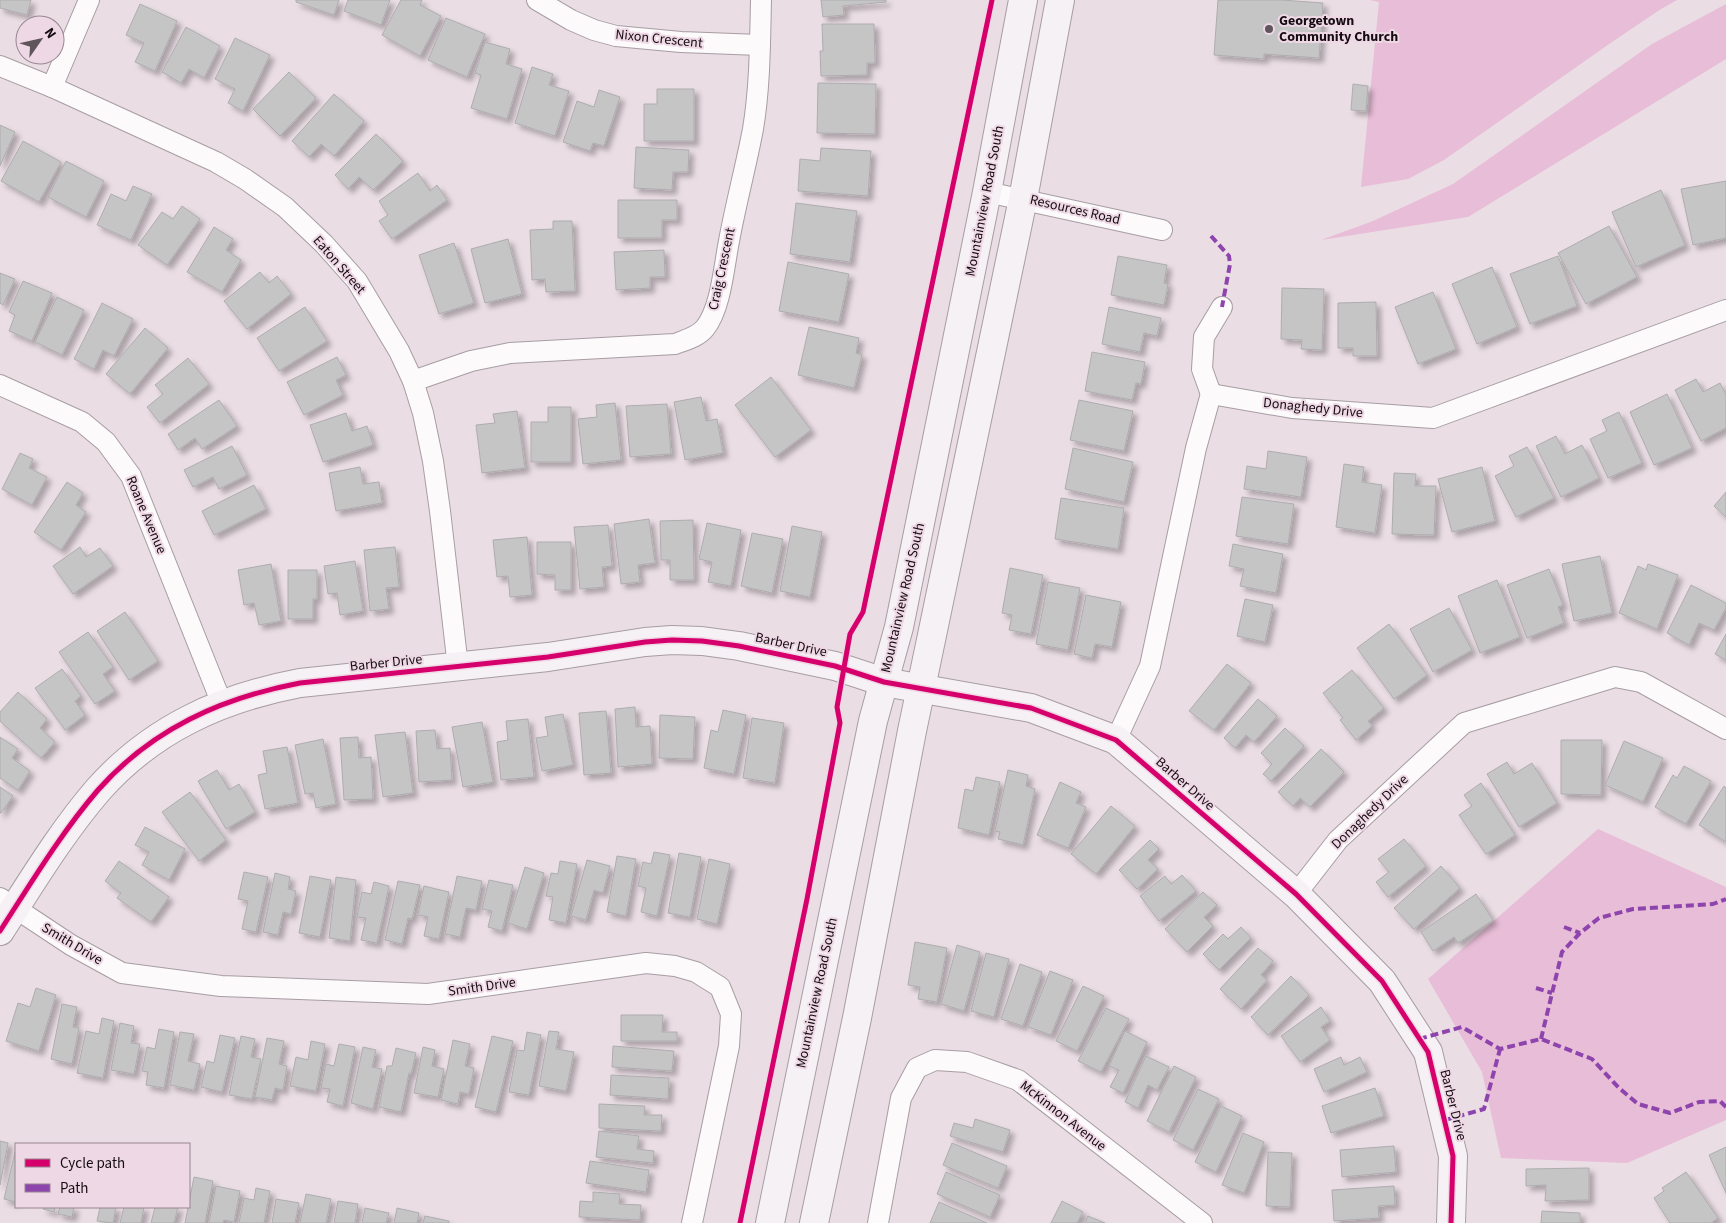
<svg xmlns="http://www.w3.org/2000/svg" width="1726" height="1223" font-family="'Source Sans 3',sans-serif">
  <defs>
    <filter id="shadow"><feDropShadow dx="4.5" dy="4.5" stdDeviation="2.5" flood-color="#0004"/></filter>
  </defs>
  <rect width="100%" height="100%" fill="#eadde4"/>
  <g fill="#e8bdd7">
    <path d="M1370 0H1677L1661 9 1612 42 1444 160 1408 179 1361 187 1379 2Z"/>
    <path d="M1726 4V59L1468 217 1321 240 1373 221 1453 184 1652 44Z"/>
    <path d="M1598 829 1726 887V1120L1627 1163 1501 1158 1482 1072 1428 979Z"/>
  </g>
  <g fill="#c5c5c6" stroke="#aeacae" filter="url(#shadow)">
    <path d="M0 0H31L27 15 0 8Z"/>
    <path d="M296 0H339L334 15 296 2Z"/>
    <path d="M348 0H390L381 25 344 11Z"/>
    <path d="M401 0H422L420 5 441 16 420 56 382 35Z"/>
    <path d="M821 0H886V2L843 6 844 15 823 17Z"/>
    <path d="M1218 0H1282L1323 3 1319 58 1264 54V59L1214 55Z"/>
    <path d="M140 4 177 21 155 71 135 62 144 43 126 35Z"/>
    <path d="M446 18 485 34 467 77 428 60Z"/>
    <path d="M822 24H874L875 63H867V75L821 76 820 51H823Z"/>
    <path d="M186 27 220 46 204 78 189 69 181 83 162 72Z"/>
    <path d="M235 38 270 55 243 111 228 103 235 89 215 79Z"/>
    <path d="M485 42 510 49 506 64 522 69 507 119 471 108 481 75 475 73Z"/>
    <path d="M532 67 553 74 549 85 569 91 555 136 515 123Z"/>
    <path d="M289 72 316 98 280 136 253 109Z"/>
    <path d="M818 83 876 84 875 134 817 133Z"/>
    <path d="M1353 84 1368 86 1366 111 1351 110Z"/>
    <path d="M657 89H694V141H644V104H657Z"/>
    <path d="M599 90 620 97 604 146 593 143 590 151 563 142 577 101 594 107Z"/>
    <path d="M334 94 364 121 334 156 321 144 309 157 292 141Z"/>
    <path d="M0 125 15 132 0 166Z"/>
    <path d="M376 134 403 161 373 190 359 177 348 189 335 175Z"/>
    <path d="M23 141 61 162 39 202 1 181Z"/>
    <path d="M636 147 689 150 688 172H673L672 190 634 188Z"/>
    <path d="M821 148 871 151 868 196 798 191 800 159 820 161Z"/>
    <path d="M66 161 104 181 86 217 48 197Z"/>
    <path d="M418 173 430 191 437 185 447 200 392 239 379 221 388 215 379 201Z"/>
    <path d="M1726 181V238L1693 245 1681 189Z"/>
    <path d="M133 186 152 194 131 240 97 225 111 194 126 201Z"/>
    <path d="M1661 190 1685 245 1636 267 1612 212Z"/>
    <path d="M618 200H677V220H662V238H618Z"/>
    <path d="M796 203 857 211 850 262 790 254Z"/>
    <path d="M182 206 200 219 167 265 138 245 162 212 173 219Z"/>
    <path d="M553 221H572L575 291 546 292 545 279 532 280 530 230 553 229Z"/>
    <path d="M1609 226 1637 277 1586 304 1558 253Z"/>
    <path d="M214 227 233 239 226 250 241 260 222 292 187 272Z"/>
    <path d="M508 239 522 294 485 303 471 249Z"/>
    <path d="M454 243 474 303 439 314 419 255Z"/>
    <path d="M664 250 665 277H650V288L616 290 614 252Z"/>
    <path d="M1118 256 1167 265 1164 283 1168 284 1164 305 1111 295Z"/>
    <path d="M1558 256 1577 306 1530 324 1510 274Z"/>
    <path d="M788 262 849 274 839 322 779 311Z"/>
    <path d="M1492 267 1517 327 1477 344 1452 284Z"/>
    <path d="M260 272 269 283 277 276 291 294 247 329 224 301Z"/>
    <path d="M0 273 15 279 3 305 0 303Z"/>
    <path d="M23 281 52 293 32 341 9 331 15 315 9 312Z"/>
    <path d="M1282 288 1324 289 1322 350 1301 349 1302 340 1281 339Z"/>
    <path d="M1433 292 1456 349 1418 364 1395 307Z"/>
    <path d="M57 297 84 310 62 355 35 342Z"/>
    <path d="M1376 302 1377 356H1353V348H1338V303Z"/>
    <path d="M102 303 133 319 114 356 103 350 94 369 74 359Z"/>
    <path d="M305 307 327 341 279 371 257 338Z"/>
    <path d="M1109 307 1161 318 1157 336 1144 333 1140 352 1102 344Z"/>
    <path d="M809 327 859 338 856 353 862 355 854 388 798 375Z"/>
    <path d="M145 328 168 348 130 394 106 374Z"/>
    <path d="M1092 352 1145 362 1141 384 1136 383 1132 400 1085 391Z"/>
    <path d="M337 357 346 375 336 380 343 395 304 415 287 382Z"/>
    <path d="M188 358 209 384 160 423 147 407 163 394 155 385Z"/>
    <path d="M771 377 811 430 775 457 735 405Z"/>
    <path d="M1696 379 1703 392 1720 383 1726 395V428L1701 441 1675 390Z"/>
    <path d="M1667 394 1692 448 1654 465 1630 412Z"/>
    <path d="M701 397 706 421 717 419 723 453 685 460 674 402Z"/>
    <path d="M219 400 237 426 202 449 195 438 178 450 168 434Z"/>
    <path d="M1079 400 1133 411 1124 451 1070 440Z"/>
    <path d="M615 403 621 460 583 464 578 419 597 417 596 405Z"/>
    <path d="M667 404 671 454 630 457 626 406Z"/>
    <path d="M548 407H571V462H531V422H548Z"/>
    <path d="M517 411 525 468 482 473 476 425 495 423 493 414Z"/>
    <path d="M1619 412 1642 463 1608 478 1590 439 1607 431 1602 420Z"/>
    <path d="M346 413 352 431 367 426 373 445 323 462 310 425Z"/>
    <path d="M1556 436 1565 454 1582 445 1599 478 1561 497 1536 446Z"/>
    <path d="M232 446 247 475 219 489 213 477 193 487 184 470Z"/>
    <path d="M1527 447 1554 498 1516 517 1495 476 1514 466 1509 456Z"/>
    <path d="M1073 448 1133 462 1124 502 1065 489Z"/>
    <path d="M1268 451 1307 457 1301 497 1244 489 1247 466 1266 469Z"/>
    <path d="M20 453 33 459 29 468 47 477 32 505 2 489Z"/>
    <path d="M1344 464 1364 467 1362 482 1382 485 1375 533 1336 527Z"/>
    <path d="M360 467 363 484 379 482 382 503 336 511 329 473Z"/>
    <path d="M1482 467 1495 521 1452 532 1438 479Z"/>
    <path d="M1394 473 1416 474 1415 486H1436L1434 535 1392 534Z"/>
    <path d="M67 482 83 493 76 505 86 512 61 550 34 532Z"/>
    <path d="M254 485 266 509 214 535 202 511Z"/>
    <path d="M1726 492V517L1714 506Z"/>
    <path d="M1242 497 1294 504 1288 544 1236 536Z"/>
    <path d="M1061 498 1124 508 1118 549 1055 539Z"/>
    <path d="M649 519 655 563 638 565 640 582 621 584 614 524Z"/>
    <path d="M693 520 694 580H670V560H661L660 521Z"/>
    <path d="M707 523 741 530 731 586 708 582 712 562 699 559Z"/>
    <path d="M608 525 612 566 602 567 604 587 580 589 574 527Z"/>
    <path d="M792 526 822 532 810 597 780 591Z"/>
    <path d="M752 533 783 539 772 593 741 586Z"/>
    <path d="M527 537 532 595 510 597 508 576 497 577 493 540Z"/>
    <path d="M537 542H571V590H555V575L537 574Z"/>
    <path d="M1233 544 1283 554 1276 593 1240 586 1244 569 1229 566Z"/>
    <path d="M80 547 86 557 100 548 113 566 73 594 53 566Z"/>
    <path d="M395 547 399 587 386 588 389 609 370 611 364 550Z"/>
    <path d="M1600 556 1612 613 1574 621 1562 564Z"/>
    <path d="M355 561 363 611 340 615 337 593 328 594 324 566Z"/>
    <path d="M271 564 281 621 259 625 254 603 244 605 238 570Z"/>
    <path d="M1648 564 1678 575 1657 629 1619 613 1638 566 1646 570Z"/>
    <path d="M1010 568 1043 575 1031 634 1009 630 1012 615 1002 613Z"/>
    <path d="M1549 569 1563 605 1558 607 1564 623 1527 638 1507 585Z"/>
    <path d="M288 570H317V599H313V619H288Z"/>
    <path d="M1497 580 1520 637 1480 653 1458 596Z"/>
    <path d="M1048 582 1080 588 1068 650 1036 644Z"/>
    <path d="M1691 585 1726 603V608L1714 630 1699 623 1689 645 1667 633Z"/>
    <path d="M1086 595 1121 602 1112 647 1095 644 1092 658 1074 654Z"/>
    <path d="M1245 599 1273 605 1265 642 1237 636Z"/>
    <path d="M1449 608 1472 650 1433 672 1410 629Z"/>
    <path d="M125 612 158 661 129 680 97 631Z"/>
    <path d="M1389 624 1427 675 1394 699 1357 648Z"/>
    <path d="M88 632 113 667 103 674 115 691 95 704 59 652Z"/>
    <path d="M1726 634V660L1715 654Z"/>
    <path d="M1227 664 1251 683 1214 730 1189 711Z"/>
    <path d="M62 669 81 696 75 701 85 715 65 730 35 688Z"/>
    <path d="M1352 670 1384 708 1368 721 1372 726 1356 740 1340 720 1343 718 1323 693Z"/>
    <path d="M18 692 47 719 40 728 55 742 41 758 0 721V712Z"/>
    <path d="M1258 699 1277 716 1254 742 1246 735 1235 748 1224 738Z"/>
    <path d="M635 707 636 727 650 726 652 764 618 767 615 709Z"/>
    <path d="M723 710 746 715 734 774 704 768 711 730 718 732Z"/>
    <path d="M606 711 611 773 584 775 579 713Z"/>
    <path d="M563 714 573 765 542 771 536 738 548 736 545 717Z"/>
    <path d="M660 715 695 717 693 759 659 758Z"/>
    <path d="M752 718 784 723 775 783 743 778Z"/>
    <path d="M528 719 534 777 501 780 497 742 508 740 506 721Z"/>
    <path d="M482 722 493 782 463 787 452 727Z"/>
    <path d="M1285 728 1304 746 1271 781 1263 774 1272 764 1261 753Z"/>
    <path d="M435 730 437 749 450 748 452 780 419 782 416 731Z"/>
    <path d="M405 732 413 793 383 797 375 735Z"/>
    <path d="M0 737 18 749 12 758 30 771 18 790 0 778Z"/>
    <path d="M358 737 359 758 371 757 373 799 344 800 340 738Z"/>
    <path d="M323 739 336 804 316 808 313 793 305 794 295 745Z"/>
    <path d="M1561 740H1602L1601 795 1561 794Z"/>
    <path d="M1624 741 1663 758 1643 802 1605 785Z"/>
    <path d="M287 747 298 803 265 809 258 775 267 773 263 751Z"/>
    <path d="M1321 749 1344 772 1310 807 1300 798 1293 806 1278 792Z"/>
    <path d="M1507 762 1514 774 1532 763 1557 803 1519 827 1487 774Z"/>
    <path d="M1684 766 1711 781 1686 824 1655 807 1673 775 1677 778Z"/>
    <path d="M217 770 229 790 239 784 255 812 226 829 198 781Z"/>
    <path d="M1008 770 1028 775 1026 786 1035 789 1023 845 998 839 1000 832 995 831Z"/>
    <path d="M976 777 1000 782 989 835 958 828 965 789 973 791Z"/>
    <path d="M1060 782 1081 792 1076 803 1086 807 1068 848 1037 835Z"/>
    <path d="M1481 783 1515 835 1486 854 1459 815 1472 806 1464 795Z"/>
    <path d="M1724 786 1726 788V842L1699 825Z"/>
    <path d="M0 787 13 796 1 813H0Z"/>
    <path d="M190 792 226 840 199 861 162 812Z"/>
    <path d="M1111 806 1135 826 1096 874 1071 854Z"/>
    <path d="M145 827 185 849 169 880 142 865 149 852 135 845Z"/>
    <path d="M1404 839 1426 866 1388 897 1376 882 1389 872 1378 859Z"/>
    <path d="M1150 840 1159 849 1148 860 1158 869 1137 889 1119 870Z"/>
    <path d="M654 852 670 855 657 916 641 912 646 888 638 886 643 862 651 864Z"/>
    <path d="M679 853 701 857 690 917 668 913Z"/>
    <path d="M617 856 636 859 626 916 607 912Z"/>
    <path d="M709 859 730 864 717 924 697 919Z"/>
    <path d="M587 860 610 866 603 893 594 890 586 920 571 916Z"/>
    <path d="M119 861 169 897 151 922 117 898 121 893 105 881Z"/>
    <path d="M560 861 577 864 566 923 549 920 553 897 546 896 551 873 558 874Z"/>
    <path d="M1441 866 1460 888 1414 929 1394 908Z"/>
    <path d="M525 867 544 873 527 929 508 923Z"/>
    <path d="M244 872 268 877 256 932 242 929 248 901 238 899Z"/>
    <path d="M275 873 290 877 288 889 296 891 291 914 283 912 278 935 263 932Z"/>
    <path d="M1182 875 1196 891 1159 921 1140 896 1165 876 1171 884Z"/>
    <path d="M310 876 331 880 320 937 299 933Z"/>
    <path d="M457 876 482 881 476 910 466 908 460 937 445 934Z"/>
    <path d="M336 877 356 880 350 941 329 938Z"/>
    <path d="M489 880 513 885 502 931 488 927 492 911 482 909Z"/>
    <path d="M398 881 420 885 412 919 408 918 402 944 385 940Z"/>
    <path d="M374 882 389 886 377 943 361 940 366 918 357 917 362 892 371 894Z"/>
    <path d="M424 886 449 892 439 939 424 936 428 917 418 915Z"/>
    <path d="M1203 892 1217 905 1204 917 1213 926 1187 952 1165 929Z"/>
    <path d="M1476 894 1493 920 1458 943 1454 937 1433 951 1421 932Z"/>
    <path d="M1241 927 1251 938 1219 970 1203 954 1223 934 1228 939Z"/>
    <path d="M915 942 947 948 937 1002 918 999 920 987 908 985Z"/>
    <path d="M957 945 980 952 964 1011 941 1004Z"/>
    <path d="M1258 948 1273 961 1261 975 1267 980 1241 1009 1220 989Z"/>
    <path d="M986 953 1009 959 994 1017 971 1011Z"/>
    <path d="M1020 964 1042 972 1023 1026 1001 1019Z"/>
    <path d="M1050 971 1073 980 1051 1035 1028 1027Z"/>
    <path d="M1291 976 1309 995 1268 1035 1251 1017Z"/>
    <path d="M1083 986 1104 996 1077 1051 1056 1041Z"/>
    <path d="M36 988 56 995 39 1051 6 1041 18 1003 30 1007Z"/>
    <path d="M62 1004 77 1007 73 1027 79 1028 72 1064 51 1059Z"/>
    <path d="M1321 1007 1330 1021 1321 1027 1330 1040 1300 1062 1281 1036Z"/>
    <path d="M1106 1008 1129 1019 1101 1072 1078 1061Z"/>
    <path d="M621 1015H663L662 1032H677V1041H621Z"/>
    <path d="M102 1018 114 1021 103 1078 77 1073 86 1031 99 1034Z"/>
    <path d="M120 1023 134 1026 131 1043 140 1044 134 1074 111 1070Z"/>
    <path d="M159 1029 174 1032 164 1088 146 1085 148 1072 142 1071 147 1047 155 1049Z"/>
    <path d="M549 1031 559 1032 556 1049 574 1052 566 1091 539 1086Z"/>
    <path d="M1125 1031 1147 1042 1123 1093 1110 1087 1119 1070 1109 1066Z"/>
    <path d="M180 1032 194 1034 188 1061 200 1064 194 1090 170 1085Z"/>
    <path d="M527 1032 541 1035 529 1095 509 1092 517 1050 524 1051Z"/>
    <path d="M220 1035 235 1038 222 1092 201 1087 207 1061 214 1063Z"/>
    <path d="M241 1036 255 1039 251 1057 261 1059 252 1099 229 1095Z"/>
    <path d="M492 1036 513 1041 496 1112 475 1107Z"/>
    <path d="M267 1038 284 1041 279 1064 287 1066 283 1090 275 1088 272 1100 255 1097Z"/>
    <path d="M453 1040 470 1044 465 1066 474 1068 469 1094 460 1092 458 1104 441 1100Z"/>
    <path d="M311 1041 325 1044 316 1091 290 1086 296 1057 308 1060Z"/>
    <path d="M339 1044 355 1047 343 1106 327 1102 330 1089 321 1088 326 1064 334 1066Z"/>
    <path d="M613 1046 674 1051 672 1071 612 1067Z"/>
    <path d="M363 1047 376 1050 372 1067 382 1069 373 1109 351 1103Z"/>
    <path d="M423 1047 435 1050 432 1066 444 1069 438 1097 414 1093Z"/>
    <path d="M396 1048 416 1053 411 1074 409 1073 401 1112 379 1107 387 1066H392Z"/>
    <path d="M1146 1056 1169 1067 1157 1090 1148 1085 1138 1108 1125 1102Z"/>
    <path d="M1341 1057 1344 1065 1360 1057 1367 1072 1324 1092 1314 1069Z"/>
    <path d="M1174 1066 1196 1077 1169 1132 1147 1121Z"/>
    <path d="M611 1075 669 1078 668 1099 610 1095Z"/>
    <path d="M1375 1088 1384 1116 1331 1133 1322 1106Z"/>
    <path d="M1198 1089 1219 1099 1193 1150 1173 1140Z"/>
    <path d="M599 1104 645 1106 644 1115H662L661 1131 599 1128Z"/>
    <path d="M1221 1106 1242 1116 1216 1172 1195 1162Z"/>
    <path d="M975 1119 1010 1130 1003 1152 950 1136 954 1123 973 1128Z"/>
    <path d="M599 1131 639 1136 637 1149 654 1151 653 1163 596 1157Z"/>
    <path d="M1243 1133 1264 1142 1244 1193 1222 1185Z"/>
    <path d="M0 1141 8 1143 0 1185Z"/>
    <path d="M952 1143 1007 1166 998 1188 943 1165Z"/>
    <path d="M1394 1146 1396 1172 1342 1177 1340 1150Z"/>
    <path d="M1726 1147V1193L1709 1155Z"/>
    <path d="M15 1152 16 1153V1202L4 1199Z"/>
    <path d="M1268 1152 1292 1153 1290 1207 1266 1206Z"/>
    <path d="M590 1161 649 1170 646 1192 586 1183Z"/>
    <path d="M1589 1168V1200L1545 1201 1546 1185 1526 1186V1169Z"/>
    <path d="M946 1172 1000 1195 990 1217 937 1194Z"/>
    <path d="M1686 1172 1718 1218 1711 1223H1670L1654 1198 1664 1191 1662 1188Z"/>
    <path d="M194 1177 213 1181 205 1223H185Z"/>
    <path d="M216 1186 240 1191 234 1222 224 1220 223 1223H209Z"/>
    <path d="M1394 1186 1395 1205 1378 1206 1379 1218 1334 1221 1332 1190Z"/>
    <path d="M256 1188 270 1191 264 1223H239L244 1198 254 1200Z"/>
    <path d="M593 1192 620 1194 619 1204 641 1205 640 1220 579 1217 580 1201 593 1202Z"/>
    <path d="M306 1194 331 1199 326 1223H300Z"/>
    <path d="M276 1199 299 1203 295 1223H272Z"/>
    <path d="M338 1201 358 1204 355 1223H334Z"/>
    <path d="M1062 1201 1083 1212 1077 1223H1051Z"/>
    <path d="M939 1202 987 1223H930Z"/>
    <path d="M43 1207H55L54 1212 43 1209Z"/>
    <path d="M60 1207H74L72 1217 58 1214Z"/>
    <path d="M100 1207H116L113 1223 97 1221Z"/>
    <path d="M124 1207H144L141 1223H120Z"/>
    <path d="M155 1207H178L174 1223H151Z"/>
    <path d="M365 1208 389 1213 386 1223H362Z"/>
    <path d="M397 1208 419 1213 417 1223H394Z"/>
    <path d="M1542 1211 1580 1213V1223H1541Z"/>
    <path d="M425 1216 449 1221V1223H423Z"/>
    <path d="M1088 1216 1105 1223H1085Z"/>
  </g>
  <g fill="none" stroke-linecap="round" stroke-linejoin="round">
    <defs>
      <g id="street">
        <path d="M537 0 571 20 594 30 616 36 681 42 760 45"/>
        <path d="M0 66 52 87 216 162 245 179 285 207 324 244 357 281 399 351 413 381 423 413 433 461 440 511 458 667"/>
        <path d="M52 87 89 0"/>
        <path d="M987 192 1162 230"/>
        <path d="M413 381 471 361 510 353 675 344C685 340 698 337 705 328 721 308 724 266 729 241 736 203 746 166 753 129 760 87 760 43 761 0"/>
        <path d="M0 385 82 422 106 442 131 476 222 704"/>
        <path d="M1211 394 1292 408 1433 418 1726 310"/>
        <path d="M1211 394 1202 369 1204 337 1222 307"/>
        <path d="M1116 740 1150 666 1196 448 1211 394"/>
        <path d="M1296 894 1338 840 1464 723 1615 677 1641 682 1726 729"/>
        <path d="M0 898 71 945 122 973 221 986 428 994 646 963 675 966 696 972 720 987 731 1014 729 1046 692 1223"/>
        <path d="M878 1223 901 1098 917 1068 935 1060 967 1062 1018 1080 1202 1223"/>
      </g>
      <g id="secondary">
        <path d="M0 931C31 883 61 833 98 790 152 729 221 698 300 683L548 657 645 642 672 640 702 641 739 646 835 666 884 682 1031 708 1116 740 1296 894 1382 981 1428 1052 1453 1156 1451 1223"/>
        <path d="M770 1223 873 721 899 627 987 192 1023 0"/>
        <path d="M814 1223 857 1018 912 731 1023 199 1060 0"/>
      </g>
    </defs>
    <use href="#street" stroke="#a79da3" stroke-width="22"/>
    <use href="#secondary" stroke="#a79da3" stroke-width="30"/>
    <use href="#street" stroke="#fcfafb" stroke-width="20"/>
    <use href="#secondary" stroke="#f6f1f4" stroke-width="28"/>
    <g stroke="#8e44ad" stroke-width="4" stroke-dasharray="8 4" stroke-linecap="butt">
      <path d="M1211 236 1229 256 1230 264 1222 307"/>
      <path d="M1564 927 1580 933"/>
      <path d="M1536 988 1552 993"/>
      <path d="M1419 1039 1462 1027 1500 1049 1541 1039 1592 1059 1619 1088 1638 1104 1670 1113 1699 1102 1720 1101 1726 1107"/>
      <path d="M1541 1039 1562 952 1580 933 1599 918 1633 909 1713 904 1726 899"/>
      <path d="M1445 1120 1484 1109 1500 1049"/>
    </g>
    <defs>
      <g id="cycleway">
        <path d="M0 931C31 883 61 833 98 790 152 729 221 698 300 683L548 657 645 642 672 640 702 641 739 646 835 666 884 682 1031 708 1116 740 1296 894 1382 981 1428 1052 1453 1156 1451 1223"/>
        <path d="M740 1223 807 899 840 723 837 707 850 634 863 612 992 0"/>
      </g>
    </defs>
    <use href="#cycleway" stroke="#efd8e5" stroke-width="8"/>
    <use href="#cycleway" stroke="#d6006c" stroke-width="5"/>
  </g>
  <circle fill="#5f555b" stroke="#efd8e5" stroke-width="2" cx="1269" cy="29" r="5"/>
  <g text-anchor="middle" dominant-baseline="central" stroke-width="4" stroke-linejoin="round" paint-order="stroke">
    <g font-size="14" font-weight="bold" fill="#140c11" stroke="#efd8e5" text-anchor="start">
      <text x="1279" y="21">Georgetown<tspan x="1279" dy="16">Community Church</tspan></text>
    </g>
    <g font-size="14" fill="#140c11" stroke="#efd8e5">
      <text transform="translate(659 39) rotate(6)">Nixon Crescent</text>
      <text transform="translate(985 201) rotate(-79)">Mountainview Road South</text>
      <text transform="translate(1075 210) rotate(13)">Resources Road</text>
      <text transform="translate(339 265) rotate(49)">Eaton Street</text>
      <text transform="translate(722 269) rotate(-78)">Craig Crescent</text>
      <text transform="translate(1313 408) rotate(6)">Donaghedy Drive</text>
      <text transform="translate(146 515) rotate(67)">Roane Avenue</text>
      <text transform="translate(903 598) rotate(-77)">Mountainview Road South</text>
      <text transform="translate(791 645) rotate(12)">Barber Drive</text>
      <text transform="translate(386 663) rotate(-6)">Barber Drive</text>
      <text transform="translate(1185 784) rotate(41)">Barber Drive</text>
      <text transform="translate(1370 812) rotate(-44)">Donaghedy Drive</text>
      <text transform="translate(72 944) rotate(31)">Smith Drive</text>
      <text transform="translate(482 987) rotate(-8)">Smith Drive</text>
      <text transform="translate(817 993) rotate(-78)">Mountainview Road South</text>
      <text transform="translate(1453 1105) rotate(76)">Barber Drive</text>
      <text transform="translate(1063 1116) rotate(38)">McKinnon Avenue</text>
    </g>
  </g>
  <rect x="15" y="1143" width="175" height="65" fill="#efd8e5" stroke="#978690"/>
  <rect x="25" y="1159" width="25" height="8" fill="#d6006c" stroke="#978690"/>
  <text x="60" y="1168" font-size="15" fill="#140c11">Cycle path</text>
  <rect x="25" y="1184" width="25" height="8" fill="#8e44ad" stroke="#978690"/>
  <text x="60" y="1193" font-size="15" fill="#140c11">Path</text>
  <g transform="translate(40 40) rotate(56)"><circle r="24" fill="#efd8e5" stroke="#978690"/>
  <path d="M0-4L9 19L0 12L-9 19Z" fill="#5f555b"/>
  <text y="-8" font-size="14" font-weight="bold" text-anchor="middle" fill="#140c11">N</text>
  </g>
</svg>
